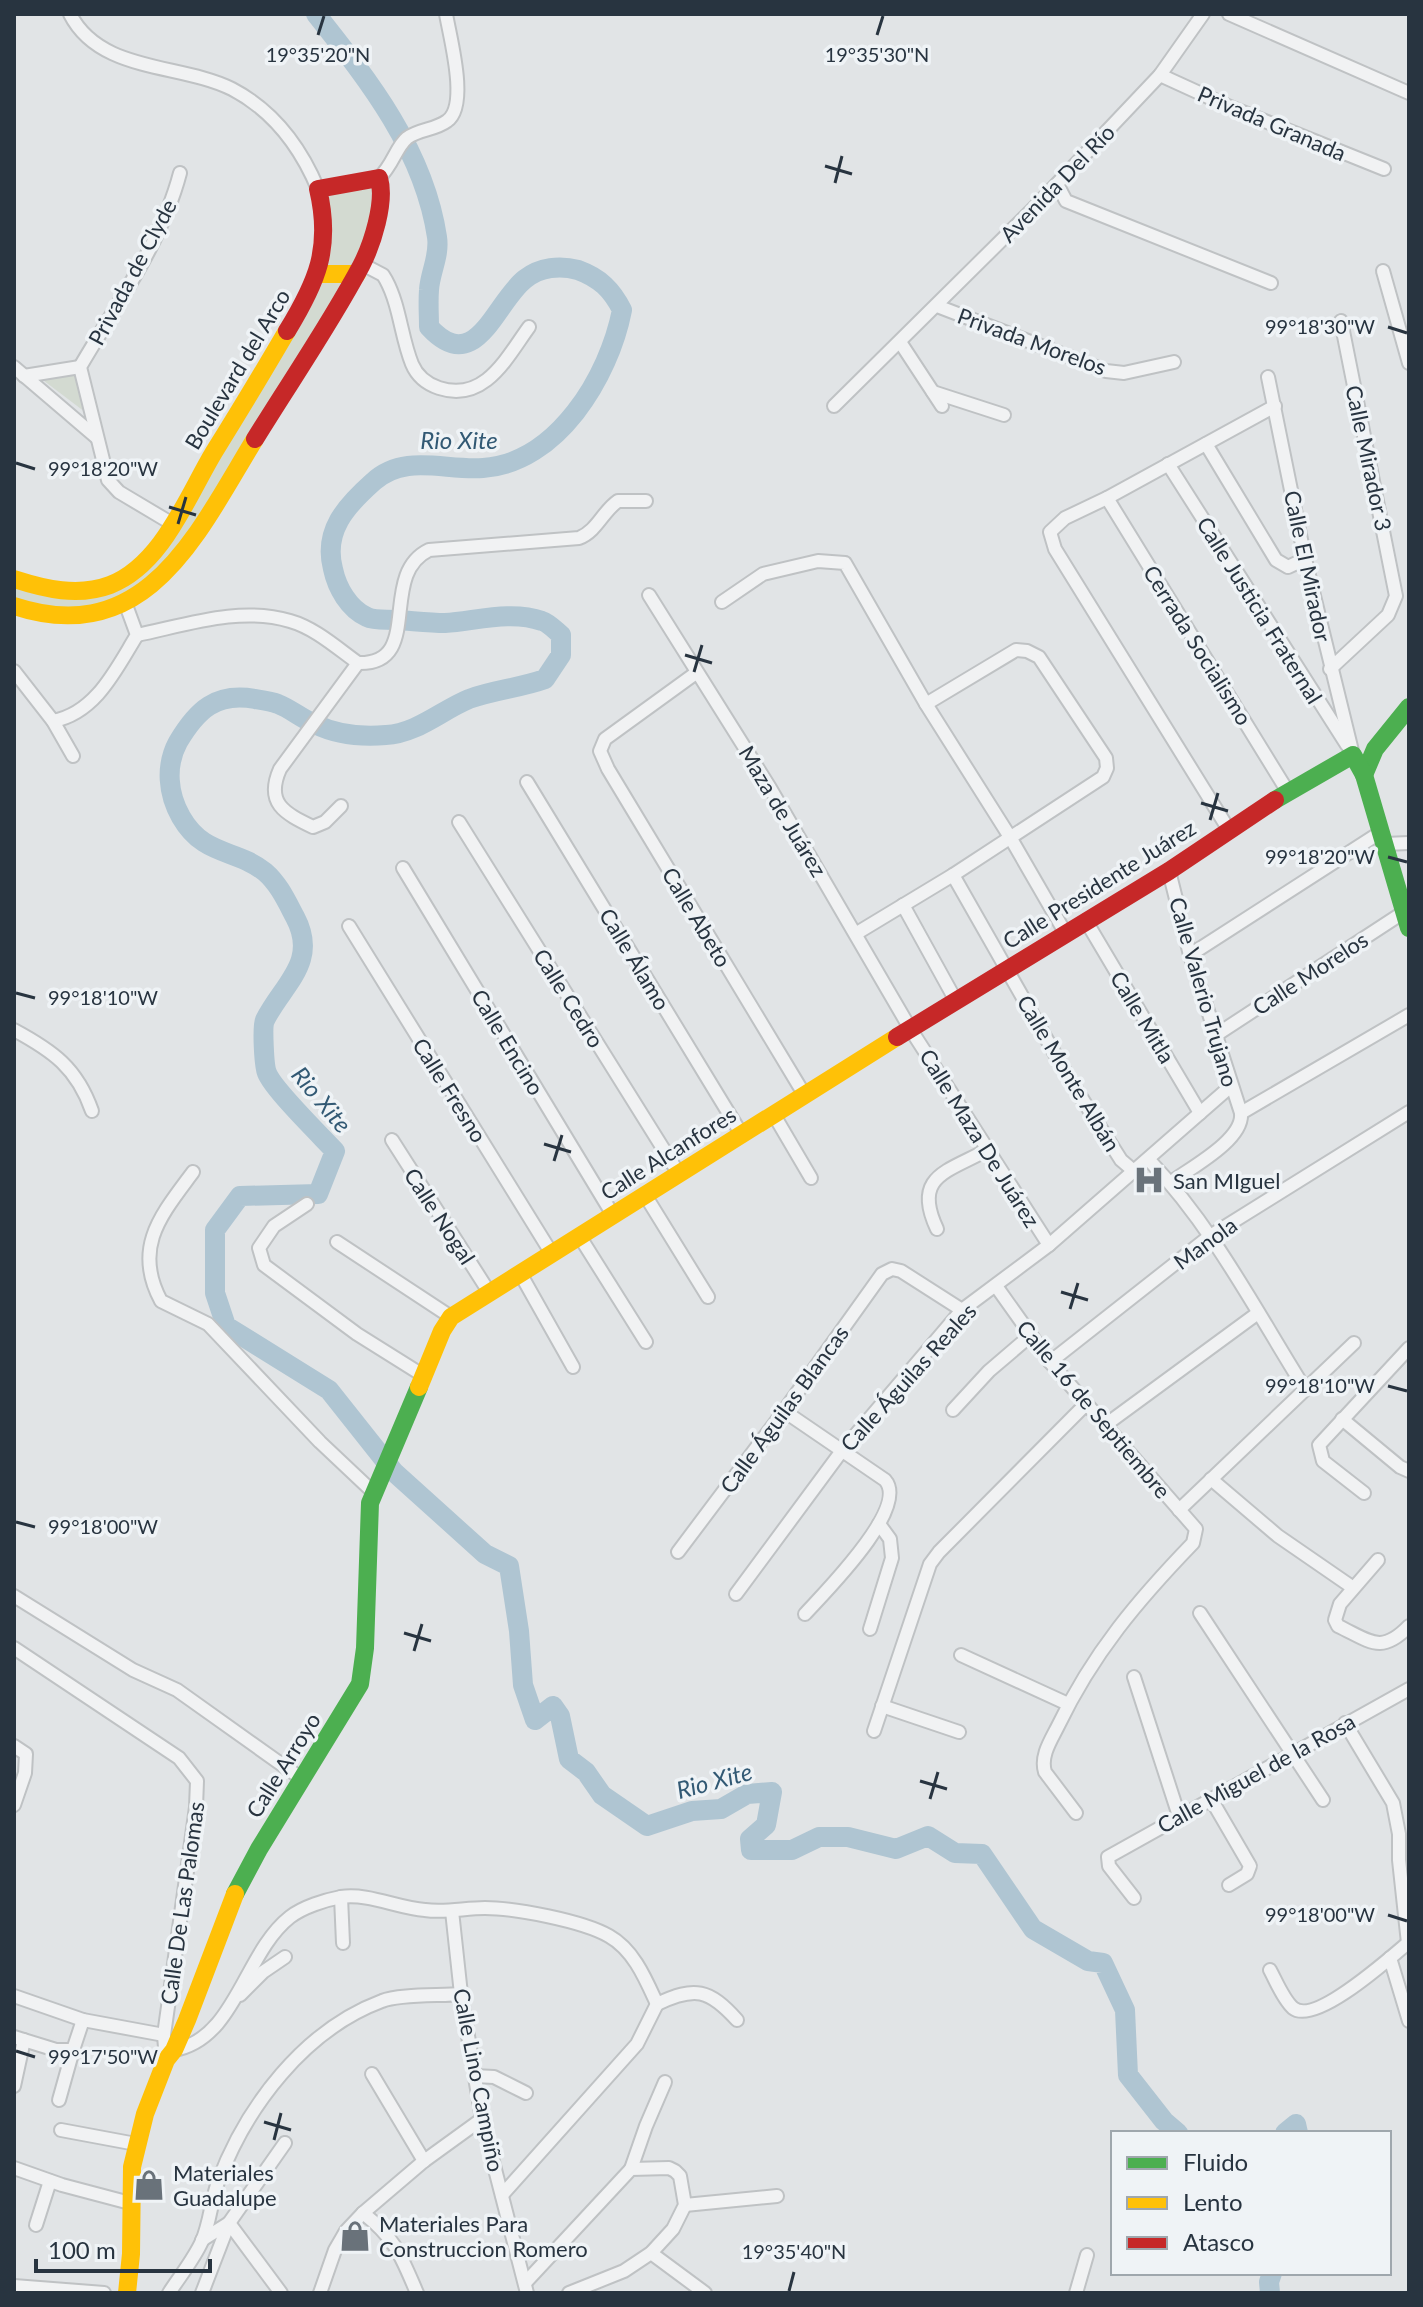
<svg xmlns="http://www.w3.org/2000/svg" width="1423" height="2307" font-family="Lato,sans-serif">
  <rect width="100%" height="100%" fill="#e1e4e6"/>
  <g fill="#d3dad1">
    <path d="M379 178 371 240 178 559 106 613 14 606V579L74 592 140 565 312 290 321 197Z"/>
    <path d="M77 372 85 412 39 377Z"/>
  </g>
  <g fill="none" stroke-linecap="round" stroke-linejoin="round">
    <g stroke="#afc5d2" stroke-width="20">
      <path d="M316 14C369 81 424 150 437 237 440 256 430 272 429 290 428 302 429 315 429 327 476 378 495 302 525 279 540 267 560 265 578 270 600 278 612 290 622 310 609 377 557 463 483 468 445 471 404 453 373 482 346 506 323 531 333 569 337 588 349 609 367 617 375 621 388 619 397 620 413 621 430 623 445 623 476 621 511 610 542 621 549 623 556 631 561 635V655L545 679C520 688 493 690 469 699 442 710 416 734 386 735 362 737 337 735 315 724 302 719 291 709 278 704 271 701 262 700 255 699 216 692 197 710 178 742 165 766 168 794 181 817 204 857 235 848 265 872 279 884 287 902 295 917 319 962 283 984 265 1020 262 1026 264 1066 267 1073 273 1089 321 1136 335 1151L318 1194 240 1196 215 1230V1293L226 1326 329 1390 394 1472 485 1554 509 1566 519 1631 523 1685 535 1720 553 1706 560 1716 569 1759 586 1772 602 1795 647 1826 692 1811 721 1809 747 1794 772 1792 766 1825 750 1839 751 1850H792L819 1837H848L896 1849 928 1836 955 1853 982 1854 1033 1929 1088 1961 1103 1963 1125 2010 1128 2075 1164 2121 1178 2133"/>
      <path d="M1285 2133 1296 2124 1298 2133"/>
      <path d="M1270 2293 1269 2282 1272 2273"/>
    </g>
    <defs>
      <g id="street">
        <path d="M70 14C100 73 180 63 232 89 274 111 300 146 318 189"/>
        <path d="M1229 14 1409 93"/>
        <path d="M1160 75 1230 107 1384 169"/>
        <path d="M379 178C393 165 396 147 407 138 419 129 435 130 447 121 469 106 450 38 446 14"/>
        <path d="M1057 184 1066 201 1271 283"/>
        <path d="M362 264 383 275 386 280C400 306 401 337 412 364 417 376 427 384 439 388 485 403 507 357 529 327"/>
        <path d="M1383 271 1409 363"/>
        <path d="M937 306 1106 371 1124 373 1174 362"/>
        <path d="M900 342 942 406"/>
        <path d="M14 367 96 437"/>
        <path d="M24 376 80 367"/>
        <path d="M1268 377 1305 559 1353 755"/>
        <path d="M933 392 1004 415"/>
        <path d="M834 406 1036 206 1160 75 1203 14"/>
        <path d="M1206 444 1276 560 1288 567 1305 559"/>
        <path d="M1168 464 1347 745"/>
        <path d="M1107 498 1288 792"/>
        <path d="M171 523 119 492 108 480 80 367C116 305 162 242 180 173"/>
        <path d="M649 595 770 788 911 1030 1049 1245"/>
        <path d="M722 602 763 574 818 561 845 563 926 704 1010 837 1066 934"/>
        <path d="M137 635C186 625 240 606 290 621 315 628 337 648 358 663"/>
        <path d="M1330 669 1388 615 1396 596 1341 321"/>
        <path d="M14 671 53 721 73 756"/>
        <path d="M696 673 605 739 600 751 608 769 804 1094"/>
        <path d="M53 721C96 713 116 669 137 635L126 605"/>
        <path d="M527 782 742 1135"/>
        <path d="M341 806 325 822 313 827C284 813 265 803 280 769L358 663C425 665 377 575 429 550L579 538C597 531 603 511 618 501H646"/>
        <path d="M459 822 679 1174"/>
        <path d="M1229 830 1055 549 1050 532 1065 518 1107 498 1275 406"/>
        <path d="M1385 844 1409 843"/>
        <path d="M403 868 613 1215"/>
        <path d="M1169 871 1190 955 1241 1113"/>
        <path d="M953 875 1067 1075 1121 1160 1135 1172"/>
        <path d="M903 905 956 1001"/>
        <path d="M1086 921 1200 1113"/>
        <path d="M349 926 552 1254"/>
        <path d="M857 933 953 875 1103 777 1107 768 1106 758 1039 657 1027 651 1016 650 926 704"/>
        <path d="M1190 955 1381 832"/>
        <path d="M14 1030C53 1051 77 1068 92 1111"/>
        <path d="M1216 1035 1404 912"/>
        <path d="M774 1115 811 1178"/>
        <path d="M392 1140 489 1292"/>
        <path d="M1149 1160C1213 1227 1256 1311 1305 1389"/>
        <path d="M193 1172C162 1214 132 1247 161 1301L208 1324 320 1442 373 1492"/>
        <path d="M1170 1183C1190 1168 1244 1140 1241 1113L1409 1015"/>
        <path d="M645 1195 708 1297"/>
        <path d="M307 1204 274 1226 259 1248 264 1265 357 1334 424 1376"/>
        <path d="M937 1229C912 1176 947 1172 987 1150"/>
        <path d="M580 1237 646 1342"/>
        <path d="M337 1242 451 1317"/>
        <path d="M520 1273 573 1367"/>
        <path d="M996 1286 1050 1362 1196 1529 1193 1543C1138 1600 1093 1653 1058 1726 1051 1740 1040 1756 1045 1772L1076 1813"/>
        <path d="M1050 1362 1210 1236 1409 1112"/>
        <path d="M953 1410 989 1371 1030 1336"/>
        <path d="M784 1411 885 1480C910 1508 824 1593 805 1614"/>
        <path d="M1342 1419 1400 1467 1409 1471"/>
        <path d="M1104 1426 1258 1313"/>
        <path d="M1211 1479 1278 1536 1352 1587"/>
        <path d="M1364 1493 1323 1461 1319 1445 1409 1348"/>
        <path d="M1179 1510 1354 1343"/>
        <path d="M678 1552 784 1411 882 1274 892 1269 901 1271 962 1310"/>
        <path d="M1378 1560 1340 1604 1335 1620 1338 1626C1370 1641 1381 1655 1409 1626"/>
        <path d="M736 1594 841 1452 962 1310 1049 1245 1231 1086"/>
        <path d="M14 1596 133 1670 177 1690 302 1779"/>
        <path d="M1200 1613 1323 1800"/>
        <path d="M870 1629 892 1558 890 1539 879 1524"/>
        <path d="M14 1648 179 1758 197 1781 196 1807 164 2035 166 2060"/>
        <path d="M961 1655 1068 1704"/>
        <path d="M1134 1677 1179 1816"/>
        <path d="M882 1706 959 1732"/>
        <path d="M1345 1723 1393 1803 1399 1834V1860L1408 1943"/>
        <path d="M874 1731 930 1564 939 1552 1086 1404"/>
        <path d="M14 1746 26 1754 25 1773 14 1805"/>
        <path d="M1211 1799 1250 1866 1247 1874 1229 1885"/>
        <path d="M341 1897 343 1943"/>
        <path d="M1134 1898 1109 1866 1108 1857 1409 1689"/>
        <path d="M452 1911 461 1994 482 2119 527 2293"/>
        <path d="M1390 1958 1409 2021"/>
        <path d="M1270 1970C1276 1981 1283 1999 1293 2008 1315 2026 1391 1957 1409 1942"/>
        <path d="M240 1995 263 1972 285 1957"/>
        <path d="M14 1996 83 2020 164 2035"/>
        <path d="M14 2037 56 2050H73L83 2020"/>
        <path d="M174 2050C236 2039 244 1953 290 1917 303 1907 325 1900 341 1897 369 1893 397 1908 425 1910 445 1913 465 1908 485 1908 515 1908 583 1921 609 1936 634 1950 646 1980 657 2004 695 1986 709 1989 737 2020"/>
        <path d="M372 2074 424 2161"/>
        <path d="M474 2076 494 2077 526 2093"/>
        <path d="M14 2086 24 2040"/>
        <path d="M59 2100 73 2050"/>
        <path d="M61 2130 136 2144"/>
        <path d="M14 2168 62 2185 130 2203"/>
        <path d="M631 2169 646 2126 665 2082"/>
        <path d="M502 2195 637 2044 657 2004"/>
        <path d="M685 2205 777 2196"/>
        <path d="M363 2213C396 2239 401 2256 417 2293"/>
        <path d="M36 2225 50 2181"/>
        <path d="M202 2240 229 2223 281 2293"/>
        <path d="M651 2253 705 2293"/>
        <path d="M525 2283 631 2169 669 2168 675 2171 680 2176 685 2205 673 2229 651 2253 624 2271 569 2293"/>
        <path d="M14 2286 104 2293"/>
        <path d="M169 2293C180 2276 194 2259 202 2241 210 2223 211 2201 218 2182 246 2107 304 2030 382 2001 399 1994 441 1996 461 1994"/>
        <path d="M202 2293 229 2223 285 2143"/>
        <path d="M320 2293 335 2250 346 2231 363 2213 424 2161 482 2119"/>
        <path d="M1076 2293 1087 2255"/>
      </g>
    </defs>
    <use href="#street" stroke="#bfc2c4" stroke-width="16"/>
    <use href="#street" stroke="#f1f2f3" stroke-width="12"/>
    <g stroke="#4caf50" stroke-width="18">
      <path d="M1364 775 1375 749 1409 707"/>
      <path d="M1275 800 1353 755 1364 775 1409 928"/>
      <path d="M235 1894 259 1849 360 1684 365 1648 370 1503 419 1387"/>
    </g>
    <g stroke="#ffc107" stroke-width="18">
      <path d="M318 274H357"/>
      <path d="M14 579C45 589 78 597 110 585 162 565 187 497 214 452 239 412 263 372 287 331"/>
      <path d="M14 606C147 650 198 532 255 439"/>
      <path d="M419 1387 442 1331 451 1317 897 1037"/>
      <path d="M127 2293 131 2254 132 2167 145 2114 166 2060 174 2050 187 2020 235 1894"/>
    </g>
    <g stroke="#c62828" stroke-width="18">
      <path d="M255 439C290 382 329 326 361 266 372 245 386 202 379 178L318 189C332 248 317 282 287 331"/>
      <path d="M897 1037 1169 871 1275 800"/>
    </g>
  </g>
  <path fill="none" stroke="#283440" stroke-width="3" d="M318 35 324 16M877 35 883 16M825 166 852 174M835 183 842 156M1388 327 1407 333M16 463 35 469M169 507 196 515M178 524 186 497M685 655 712 663M694 672 702 645M1201 803 1228 811M1210 820 1218 793M1388 857 1407 862M16 993 35 998M544 1144 571 1152M554 1161 562 1135M1061 1292 1088 1300M1070 1309 1078 1283M1388 1386 1407 1391M16 1522 35 1527M404 1633 431 1641M414 1651 422 1624M920 1781 947 1789M930 1799 938 1772M1388 1915 1407 1921M16 2051 35 2057M264 2122 291 2130M274 2140 281 2113M789 2291 794 2272"/>
  <defs>
    <symbol id="hospital-bare" viewBox="-9 -9 18 18"><path d="M-5-5h3v3.5h4V-5h3V5h-3V1.5h-4V5h-3Z" fill="#69727a" stroke="#eff3f6" stroke-width="2.5" paint-order="stroke"/></symbol>
    <symbol id="shop-bare" viewBox="-9 -9 18 18"><path d="M-5-2.5h2.3a2.7 3.5 0 0 1 5.4 0H5L5.5 6h-11ZM-1.5-2.5h3a1.5 2.3 0 0 0-3 0Z" fill="#69727a" stroke="#eff3f6" stroke-width="2.5" paint-order="stroke"/></symbol>
  </defs>
  <g fill-rule="evenodd">
    <use href="#hospital-bare" x="1127" y="1158" width="44" height="44"/>
    <use href="#shop-bare" x="127" y="2163" width="44" height="44"/>
    <use href="#shop-bare" x="333" y="2214" width="44" height="44"/>
  </g>
  <g text-anchor="middle" dominant-baseline="central" stroke-width="7" stroke-linejoin="round" paint-order="stroke">
    <g font-size="22" fill="#283440" stroke="#eff3f6">
      <text transform="translate(1272 123) rotate(23)">Privada Granada</text>
      <text transform="translate(1057 183) rotate(-46)">Avenida Del Río</text>
      <text transform="translate(132 272) rotate(-62)">Privada de Clyde</text>
      <text transform="translate(1032 341) rotate(20)">Privada Morelos</text>
      <text transform="translate(237 369) rotate(-59)">Boulevard del Arco</text>
      <text transform="translate(1369 458) rotate(78)">Calle Mirador 3</text>
      <text transform="translate(1308 566) rotate(78)">Calle El Mirador</text>
      <text transform="translate(1260 610) rotate(58)">Calle Justicia Fraternal</text>
      <text transform="translate(1198 645) rotate(58)">Cerrada Socialismo</text>
      <text transform="translate(783 811) rotate(59)">Maza de Juárez</text>
      <text transform="translate(1099 884) rotate(-32)">Calle Presidente Juárez</text>
      <text transform="translate(697 917) rotate(59)">Calle Abeto</text>
      <text transform="translate(635 959) rotate(59)">Calle Álamo</text>
      <text transform="translate(1310 973) rotate(-33)">Calle Morelos</text>
      <text transform="translate(1204 992) rotate(74)">Calle Valerio Trujano</text>
      <text transform="translate(569 998) rotate(58)">Calle Cedro</text>
      <text transform="translate(1143 1017) rotate(59)">Calle Mitla</text>
      <text transform="translate(508 1042) rotate(59)">Calle Encino</text>
      <text transform="translate(1069 1073) rotate(59)">Calle Monte Albán</text>
      <text transform="translate(450 1090) rotate(58)">Calle Fresno</text>
      <text transform="translate(980 1138) rotate(58)">Calle Maza De Juárez</text>
      <text transform="translate(668 1153) rotate(-32)">Calle Alcanfores</text>
      <text transform="translate(440 1216) rotate(57)">Calle Nogal</text>
      <text transform="translate(1205 1243) rotate(-36)">Manola</text>
      <text transform="translate(908 1377) rotate(-48)">Calle Águilas Reales</text>
      <text transform="translate(784 1409) rotate(-54)">Calle Águilas Blancas</text>
      <text transform="translate(1094 1409) rotate(50)">Calle 16 de Septiembre</text>
      <text transform="translate(283 1765) rotate(-58)">Calle Arroyo</text>
      <text transform="translate(1256 1773) rotate(-29)">Calle Miguel de la Rosa</text>
      <text transform="translate(182 1903) rotate(-82)">Calle De Las Palomas</text>
      <text transform="translate(479 2080) rotate(79)">Calle Lino Campiño</text>
    </g>
    <g font-size="22" fill="#283440" stroke="#eff3f6" text-anchor="start">
      <text x="1173" y="1180">San MIguel</text>
      <text x="173" y="2172">Materiales<tspan x="173" dy="25">Guadalupe</tspan></text>
      <text x="379" y="2223">Materiales Para<tspan x="379" dy="25">Construccion Romero</tspan></text>
    </g>
    <g font-size="24" font-style="italic" fill="#325974" stroke="#eff3f6">
      <text x="459" y="439">Rio Xite</text>
      <text transform="translate(322 1099) rotate(50)">Rio Xite</text>
      <text transform="translate(714 1780) rotate(-15)">Rio Xite</text>
    </g>
  </g>
  <g font-size="20" text-anchor="middle" fill="#283440" stroke="#eff3f6" stroke-width="7" stroke-linejoin="round" paint-order="stroke">
    <text x="318" y="62">19°35'20"N</text>
    <text x="877" y="62">19°35'30"N</text>
    <text x="1320" y="334">99°18'30"W</text>
    <text x="103" y="476">99°18'20"W</text>
    <text x="1320" y="864">99°18'20"W</text>
    <text x="103" y="1005">99°18'10"W</text>
    <text x="1320" y="1393">99°18'10"W</text>
    <text x="103" y="1534">99°18'00"W</text>
    <text x="1320" y="1922">99°18'00"W</text>
    <text x="103" y="2064">99°17'50"W</text>
    <text x="794" y="2259">19°35'40"N</text>
  </g>
  <rect width="1423" height="2307" fill="none" stroke="#283440" stroke-width="32"/>
  <rect x="1111" y="2131" width="280" height="144" fill="#eff3f6" stroke="#9fa7ad" stroke-width="2"/>
  <rect x="1127" y="2157" width="40" height="12" fill="#4caf50" stroke="#9fa7ad" stroke-width="2"/>
  <text x="1183" y="2171" font-size="24" fill="#283440">Fluido</text>
  <rect x="1127" y="2197" width="40" height="12" fill="#ffc107" stroke="#9fa7ad" stroke-width="2"/>
  <text x="1183" y="2211" font-size="24" fill="#283440">Lento</text>
  <rect x="1127" y="2237" width="40" height="12" fill="#c62828" stroke="#9fa7ad" stroke-width="2"/>
  <text x="1183" y="2251" font-size="24" fill="#283440">Atasco</text>
  <path d="M36 2259v12h174v-12" fill="none" stroke="#283440" stroke-width="4"/>
  <text x="48" y="2259" font-size="24" fill="#283440" stroke="#eff3f6" stroke-width="6" paint-order="stroke">100 m</text>
</svg>
